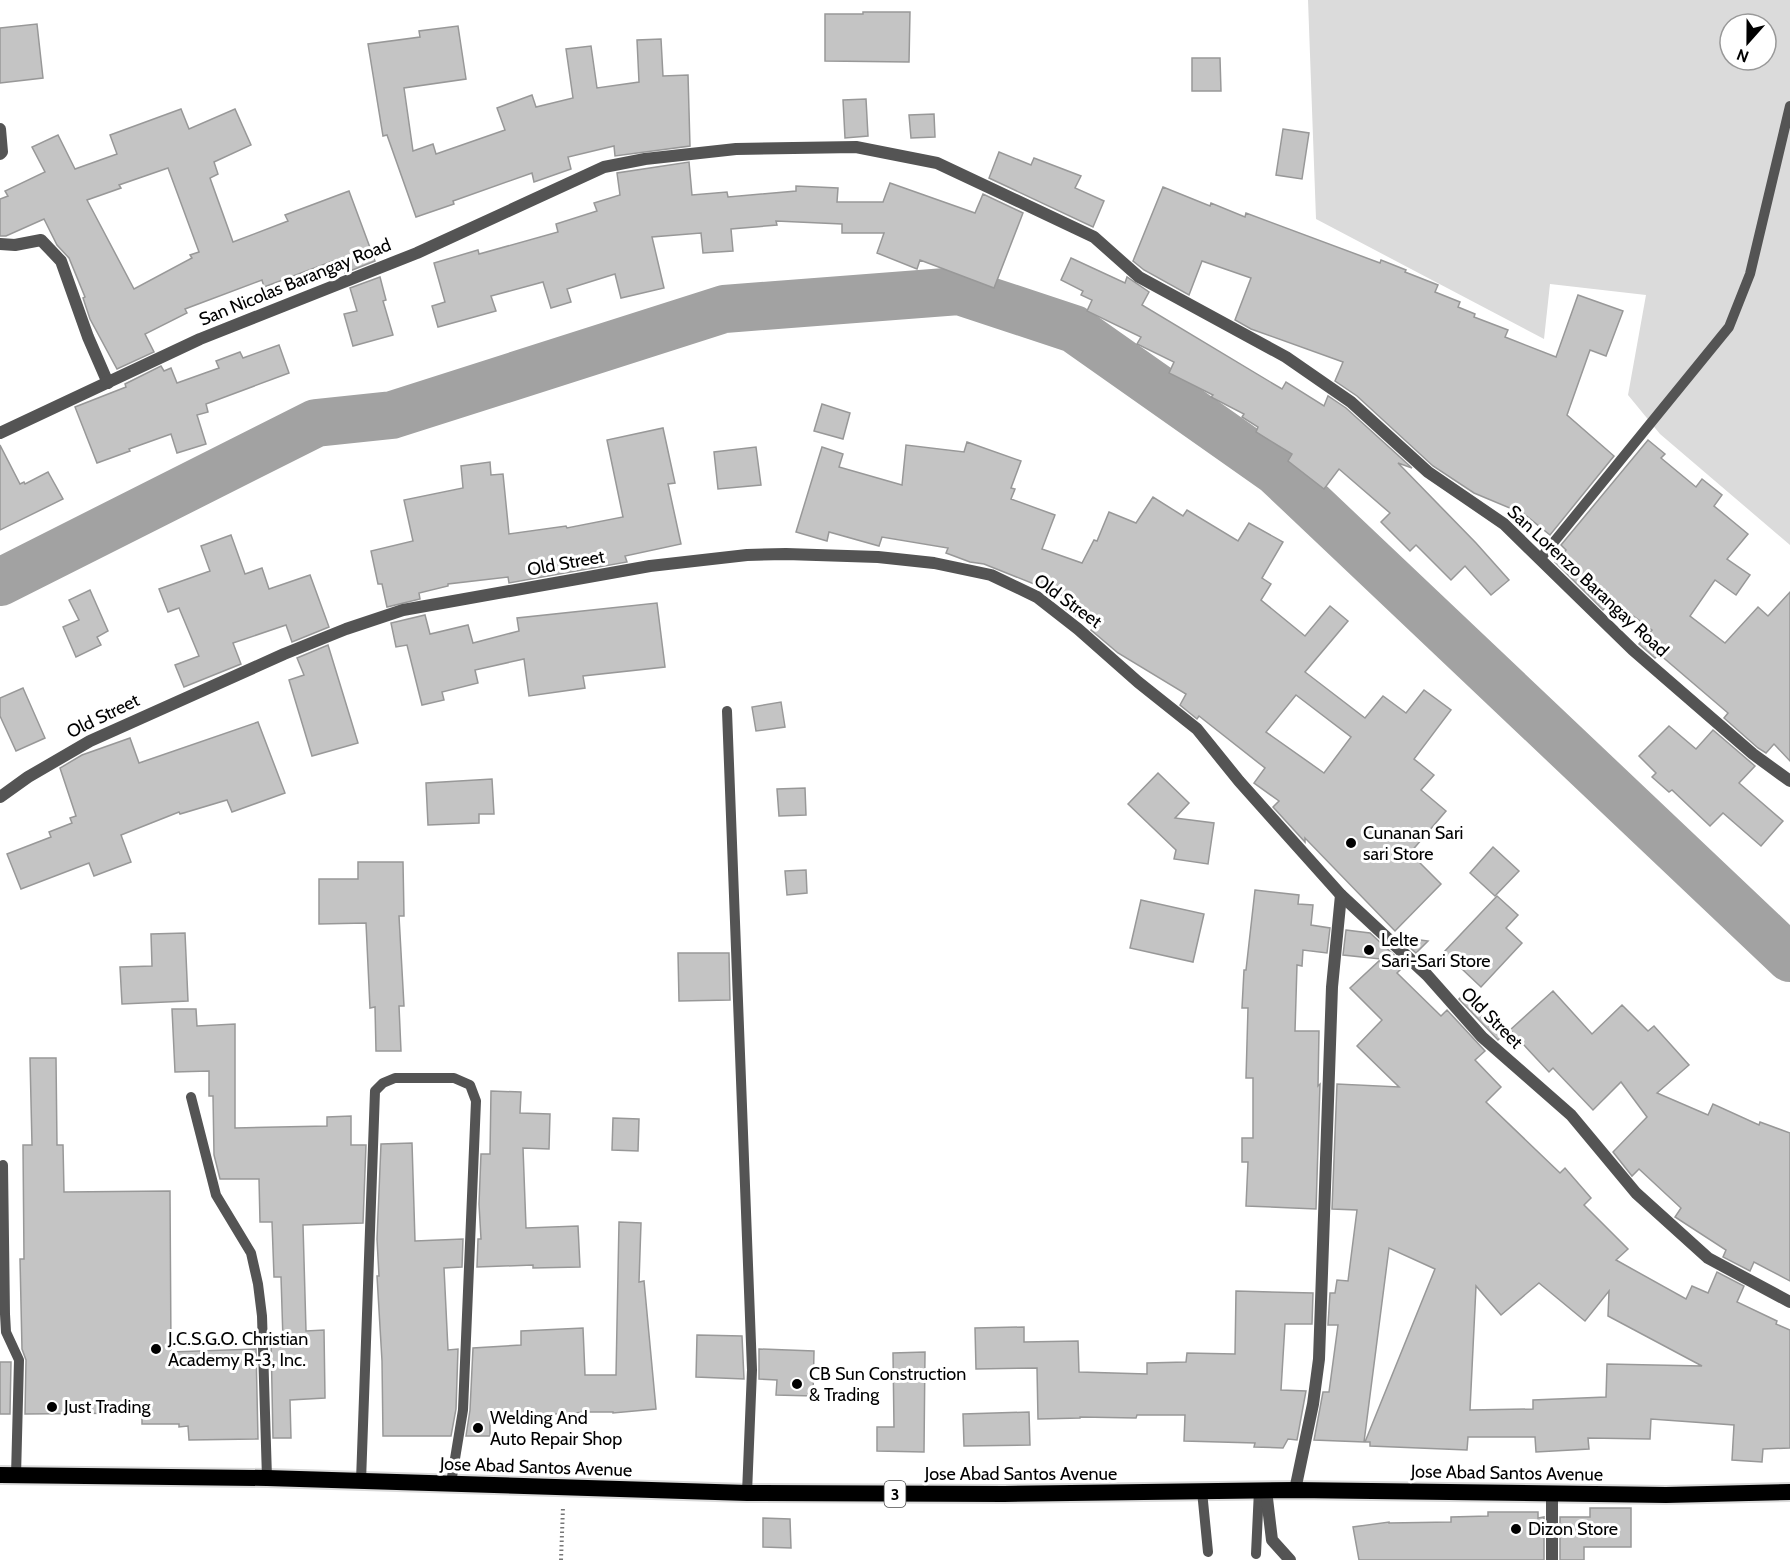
<svg xmlns="http://www.w3.org/2000/svg" width="1790" height="1560" font-family="Cabin,sans-serif">
  <rect width="100%" height="100%" fill="#fff"/>
  <path fill="#dbdbdb" fill-rule="evenodd" d="M1308 0H1790V545L1660 434 1628 395 1646 295 1550 284 1544 339 1316 219ZM1730 24H1766V60H1730Z"/>
  <g fill="none" stroke-linecap="round" stroke-linejoin="round">
    <path stroke="#a2a2a2" stroke-width="48" d="M0 582 316 423 392 415 724 309 959 291 1074 329 1277 472 1790 958"/>
  </g>
  <g fill="#c4c4c4" stroke="#989898" stroke-width="1.5" fill-rule="evenodd">
    <path d="M863 12H910L909 62 825 61V14H863Z"/>
    <path d="M37 24 43 78 0 83V28Z"/>
    <path d="M458 26 466 79 404 88 413 151 433 144 436 154 505 130 497 108 532 95 536 107 573 98 566 49 591 46 597 88 639 82 637 40 661 39 663 76 688 75 690 146 615 156 614 146 568 157 571 169 534 182 532 173 453 201 454 204 416 217 387 135 383 136 368 44 420 37 419 31Z"/>
    <path d="M1192 58H1220L1221 91H1192Z"/>
    <path d="M866 99 868 136 845 138 843 100Z"/>
    <path d="M181 109 189 129 235 109 251 145 214 162 218 174 210 178 233 242 288 221 285 215 349 191 375 261 345 273 341 258 264 287 262 280 185 309 187 313 145 334 154 352 117 369 90 319 83 298 85 297 69 258 57 245 44 219 6 236H0V199L8 196 5 191 45 172 32 147 58 135 75 169 117 154 110 135ZM168 168 199 252 190 255 192 258 134 289 87 200 121 188 119 185Z"/>
    <path d="M934 114 935 137 911 138 909 115Z"/>
    <path d="M1283 129 1309 133 1302 179 1276 175Z"/>
    <path d="M999 152 1031 165 1034 158 1081 176 1075 188 1104 201 1093 227 989 178Z"/>
    <path d="M689 162 692 195 727 192 728 197 796 191V186L838 188 837 202H883L890 183 975 213 983 194 1023 213 994 288 920 260 917 269 877 253 884 233H842V224L776 221 777 225 731 229 733 251 703 253 701 233 652 237 664 288 621 298 615 274 567 289 571 302 551 308 543 282 491 296 496 311 438 327 432 306 445 302 434 263 478 250 479 254 558 232 556 224 597 211 594 203 620 195 617 173Z"/>
    <path d="M1163 187 1210 206 1211 203 1245 217 1246 213 1380 263 1381 260 1406 270 1405 272 1438 285 1435 292 1460 302 1458 307 1475 314 1474 317 1508 330 1505 337 1556 357 1578 295 1623 311 1606 356 1590 350 1567 415 1614 456 1550 535 1524 514 1474 493 1433 466 1357 396 1335 381 1343 362 1251 329 1235 320 1251 278 1202 261 1189 295 1144 270 1133 261Z"/>
    <path d="M1071 258 1125 283 1127 277 1149 292 1142 305 1282 389 1286 382 1324 406 1328 396 1346 408 1412 468 1398 463 1476 543 1509 580 1491 595 1465 566 1451 580 1416 545 1410 551 1381 522 1390 513 1339 469 1324 489 1288 461 1292 454 1256 432 1258 427 1242 417 1244 414 1211 397 1213 395 1169 373 1174 362 1137 344 1141 337 1087 311 1092 300 1081 295 1083 291 1061 280Z"/>
    <path d="M380 277 386 300 383 301 393 335 353 346 344 314 357 311 350 288Z"/>
    <path d="M279 345 289 373 206 404 208 412 197 415 206 444 177 453 171 434 129 449 130 451 97 463 75 407 126 387 125 384 161 366 164 371 171 368 177 383 219 368 216 361 240 352 243 358Z"/>
    <path d="M822 404 850 413 843 439 814 431Z"/>
    <path d="M663 428 675 483 668 484 681 544 625 556 627 562 509 583 508 577 448 584V586L419 593 420 599 387 607 382 584H378L371 551 413 541 404 500 463 488 461 466 490 462 491 475 503 474 509 534 566 526 567 528 623 517 607 440Z"/>
    <path d="M1648 440 1665 454 1661 458 1696 487 1702 479 1722 495 1714 506 1748 534 1727 559 1750 575 1736 595 1715 580 1690 616 1725 643 1758 607 1768 616 1790 592V761L1774 744 1766 753 1758 748 1724 718 1728 713 1659 654 1655 658 1639 644 1652 630 1612 600 1603 610 1555 562 1566 550 1561 545Z"/>
    <path d="M967 442 1021 461 1011 488 1015 489 1011 499 1055 515 1042 549 1082 563 1094 540 1097 541 1109 512 1136 523 1153 497 1183 516 1187 510 1238 541 1249 523 1283 542 1262 578 1271 584 1261 600 1305 636 1330 606 1348 621 1305 672 1365 718 1383 696 1406 713 1424 690 1451 710 1414 759 1434 775 1421 790 1446 811 1410 853 1441 884 1395 931 1305 838V842L1273 807 1279 801 1254 783 1265 768 1199 716 1197 719 1180 705 1186 694 1118 653 1091 630 1094 625 1071 613 1060 604 1064 596 984 564 970 562 946 553 948 548 882 537 879 546 829 532 827 541 796 532 822 447 843 454 839 467 902 485 906 445 964 452ZM1296 695 1351 737 1324 773 1266 732Z"/>
    <path d="M0 445 20 484 24 482 25 484 48 472 63 499 0 530Z"/>
    <path d="M756 447 761 485 718 489 714 452Z"/>
    <path d="M231 535 245 574 262 568 269 589 310 575 329 627 292 642 286 625 233 643 241 664 184 687 175 665 199 656 179 608 168 612 159 589 210 571 201 546Z"/>
    <path d="M90 590 108 631 97 637 101 645 76 657 63 627 79 620 69 600Z"/>
    <path d="M657 603 665 667 583 676 585 688 529 696 524 659 475 670 478 683 442 692 444 700 422 705 407 645 396 647 391 623 425 615 430 634 468 625 473 643 519 631 517 618Z"/>
    <path d="M328 645 358 743 312 756 289 680 304 675 297 658Z"/>
    <path d="M23 688 45 738 16 751 0 716V698Z"/>
    <path d="M781 702 785 727 756 731 752 707Z"/>
    <path d="M258 722 285 793 232 812 227 800 180 814 179 812 121 835 131 862 94 876 89 863 21 889 7 854 51 837 49 832 72 823 70 818 76 816 60 768 82 755 130 738 139 763Z"/>
    <path d="M1669 726 1696 749 1713 730 1755 766 1739 783 1783 821 1761 846 1723 813 1710 826 1672 790 1669 792 1652 777 1656 773 1639 756Z"/>
    <path d="M1158 773 1189 803 1175 818 1214 823 1208 864 1174 859 1176 850 1128 804Z"/>
    <path d="M492 779 494 814H479V823L428 825 426 783Z"/>
    <path d="M805 788 806 815 779 816 777 789Z"/>
    <path d="M1493 847 1519 871 1495 896 1470 873Z"/>
    <path d="M358 862H403L404 916H399L404 1006H399L401 1051H376L375 1007 370 1008 366 923 319 924V879H358Z"/>
    <path d="M806 870 807 893 787 895 785 871Z"/>
    <path d="M1255 890 1299 895 1298 904 1313 905 1311 925 1330 928 1327 953 1303 950 1302 966 1297 965 1295 1031H1319L1318 1086 1320 1084 1316 1209 1246 1206 1248 1162H1242V1138H1253V1078H1246L1248 1008H1242L1244 970H1246Z"/>
    <path d="M1497 896 1518 915 1506 928 1522 943 1481 987 1444 952Z"/>
    <path d="M1141 900 1204 914 1193 962 1130 948Z"/>
    <path d="M1346 930 1370 933 1405 965 1397 973 1441 1016 1447 1010 1485 1051 1475 1060 1501 1087 1486 1102 1560 1173 1565 1168 1591 1198 1584 1205 1628 1249 1616 1260 1686 1299 1692 1286 1708 1293 1717 1272 1744 1286 1737 1302 1777 1321 1776 1324 1790 1330V1448L1763 1449 1762 1462 1732 1460 1734 1425 1651 1419 1650 1439 1588 1438 1589 1449 1536 1452 1535 1437H1468L1467 1450 1370 1446V1442H1365L1435 1269 1389 1248 1364 1442 1314 1440 1323 1392H1329L1338 1325H1328L1330 1293H1335L1337 1280 1348 1281 1357 1210 1332 1209 1337 1084 1399 1087 1357 1046 1382 1020 1350 988 1381 959 1343 955ZM1539 1283 1585 1321 1609 1291 1608 1316 1702 1366 1607 1364 1606 1397 1533 1400V1409L1470 1410 1476 1286 1501 1315Z"/>
    <path d="M185 933 188 1001 122 1004 120 967 152 966 151 934Z"/>
    <path d="M1398 937 1428 941 1416 953Z"/>
    <path d="M678 953H729L730 1000 679 1001Z"/>
    <path d="M1553 991 1592 1034 1622 1005 1648 1031 1654 1026 1689 1065 1657 1093 1708 1115 1713 1104 1759 1125 1760 1122 1790 1133V1281L1754 1262 1750 1271 1723 1257 1726 1250 1675 1217 1681 1208 1639 1169 1632 1176 1613 1152 1647 1117 1621 1082 1593 1110 1553 1068 1549 1072 1510 1030Z"/>
    <path d="M1463 995 1501 1037 1498 1040 1459 999Z"/>
    <path d="M172 1009H196L197 1026 235 1024V1128L327 1126V1117L351 1116V1145H366L363 1223 303 1225 306 1331 324 1330 325 1398 290 1400 291 1438H273L271 1340H283L281 1277H274L272 1222H260L259 1179H220L214 1155 213 1096H209V1071L175 1072Z"/>
    <path d="M30 1058H56L57 1145H63L64 1192 170 1191 171 1352 256 1349 258 1439 189 1440 188 1426 179 1427V1424H142V1413L25 1414 26 1360 22 1349 20 1259H24L23 1145H32Z"/>
    <path d="M491 1091 521 1092 520 1113 550 1114 549 1149 523 1148 526 1228 578 1226 580 1267 533 1268V1265L477 1267 478 1239H481L479 1204 481 1154H490Z"/>
    <path d="M613 1118 639 1119 638 1151 612 1150Z"/>
    <path d="M412 1143 415 1241 463 1239 462 1267 444 1268 448 1350 458 1349 456 1409 451 1436H383L382 1361 377 1276H379L377 1239 381 1144Z"/>
    <path d="M619 1222 641 1223 639 1282 644 1281 656 1409 613 1413V1412H588L490 1418V1436H466L470 1410 473 1348 521 1345V1331L583 1328 585 1375H616Z"/>
    <path d="M1236 1291 1313 1293 1312 1324H1285L1281 1390 1306 1391 1297 1440 1288 1439 1283 1448 1254 1447 1255 1443 1184 1441 1185 1415H1137L1136 1418 1080 1417V1418L1038 1419 1037 1368 976 1369 975 1328 1024 1327V1342L1078 1341 1079 1372 1147 1374V1363L1186 1362 1187 1353 1235 1354Z"/>
    <path d="M697 1335 742 1336 744 1379 696 1377Z"/>
    <path d="M759 1349 814 1351 813 1396 776 1395 777 1380 759 1379Z"/>
    <path d="M925 1352 924 1452 877 1451V1427H894L893 1353Z"/>
    <path d="M0 1362H11L10 1414H0Z"/>
    <path d="M1029 1412 1030 1445 964 1446 963 1414Z"/>
    <path d="M1590 1508H1631V1547H1584V1560H1560V1517H1590Z"/>
    <path d="M1488 1512H1538V1518L1544 1517V1560H1359L1353 1527 1389 1522V1523L1451 1522V1517L1488 1516Z"/>
    <path d="M763 1518 790 1519 791 1548 763 1547Z"/>
  </g>
  <g fill="none" stroke-linecap="round" stroke-linejoin="round">
    <defs>
      <path id="trunk" d="M0 1475 267 1478 747 1493 1004 1494 1295 1490 1666 1495 1790 1492"/>
    </defs>
    <use href="#trunk" stroke="#dbdbdb" stroke-width="20"/>
    <path stroke="#767676" stroke-width="4" stroke-dasharray="1.5 3" stroke-linecap="butt" d="M561 1560 563 1507"/>
    <g stroke="#545454" stroke-width="10">
      <path d="M1540 559 1729 327 1750 274 1790 106"/>
      <path d="M727 711 752 1370 747 1493"/>
      <path d="M191 1097 216 1195 251 1253 258 1284 262 1316 267 1478"/>
      <path d="M3 1165 5 1314 6 1332 19 1360 16 1476"/>
      <path d="M361 1481 375 1091 383 1083 395 1078H454L470 1085 476 1101 463 1410 451 1483"/>
      <path d="M1202 1491 1208 1552"/>
      <path d="M1256 1554 1259 1490"/>
    </g>
    <g stroke="#545454" stroke-width="12">
      <path d="M0 129 2 152 0 154"/>
      <path d="M0 244 15 245 41 240 61 261 88 337 108 383"/>
      <path d="M0 797 28 777 90 741 284 654 346 629 403 610 650 566 747 555 786 554 878 557 934 563 991 575 1037 597 1078 629 1138 682 1197 729 1239 781 1341 895 1427 975 1482 1037 1571 1115 1636 1193 1708 1258 1790 1302"/>
      <path d="M1266 1490 1272 1540 1290 1560"/>
      <path d="M1295 1490 1313 1404 1319 1359 1332 987 1341 895"/>
      <path d="M1552 1560V1494"/>
    </g>
    <path stroke="#545454" stroke-width="12" d="M0 433 200 339 417 253 604 167 645 159 736 149 856 147 937 163 1094 237 1139 277 1286 357 1351 402 1428 472 1504 524 1633 650 1753 754 1790 781"/>
    <use href="#trunk" stroke="#000" stroke-width="16"/>
  </g>
  <g fill="#000" stroke="#fff" stroke-width="2">
    <circle cx="1351" cy="843" r="6"/>
    <circle cx="1369" cy="950" r="6"/>
    <circle cx="156" cy="1349" r="6"/>
    <circle cx="797" cy="1384" r="6"/>
    <circle cx="52" cy="1407" r="6"/>
    <circle cx="478" cy="1428" r="6"/>
    <circle cx="1516" cy="1529" r="6"/>
  </g>
  <g text-anchor="middle" dominant-baseline="central" stroke-width="6" stroke-linejoin="round" paint-order="stroke">
    <rect fill="#fff" stroke="#4c4c4c" stroke-width="1.5" x="884.5" y="1481" width="21" height="26" rx="4.5"/>
    <g font-size="16" font-weight="bold" fill="#000">
      <text x="895" y="1494">3</text>
    </g>
    <g font-size="18" fill="#000" stroke="#fff">
      <text transform="translate(295 282) rotate(-22)">San Nicolas Barangay Road</text>
      <text transform="translate(566 563) rotate(-10)">Old Street</text>
      <text transform="translate(1588 581) rotate(43)">San Lorenzo Barangay Road</text>
      <text transform="translate(1068 601) rotate(36)">Old Street</text>
      <text transform="translate(103 716) rotate(-26)">Old Street</text>
      <text transform="translate(1492 1018) rotate(45)">Old Street</text>
      <text transform="translate(536 1467) rotate(2)">Jose Abad Santos Avenue</text>
      <text transform="translate(1507 1473) rotate(1)">Jose Abad Santos Avenue</text>
      <text x="1021" y="1474">Jose Abad Santos Avenue</text>
    </g>
    <g font-size="18" fill="#000" stroke="#fff" text-anchor="start">
      <text x="1363" y="833">Cunanan Sari<tspan x="1363" dy="21">sari Store</tspan></text>
      <text x="1381" y="940">Lelte<tspan x="1381" dy="21">Sari-Sari Store</tspan></text>
      <text x="168" y="1339">J.C.S.G.O. Christian<tspan x="168" dy="21">Academy R-3, Inc.</tspan></text>
      <text x="809" y="1374">CB Sun Construction<tspan x="809" dy="21">&amp; Trading</tspan></text>
      <text x="64" y="1407">Just Trading</text>
      <text x="490" y="1418">Welding And<tspan x="490" dy="21">Auto Repair Shop</tspan></text>
      <text x="1528" y="1529">Dizon Store</text>
    </g>
  </g>
  <g transform="translate(1748 42) rotate(201)"><circle r="28" fill="#ffffff" stroke="#999999" stroke-width="1.5"/>
  <path d="M0-4.5L10 22L0 15L-10 22Z" fill="#000000"/>
  <text y="-9" font-size="16" font-weight="bold" text-anchor="middle" fill="#000000">N</text>
  </g>
</svg>
